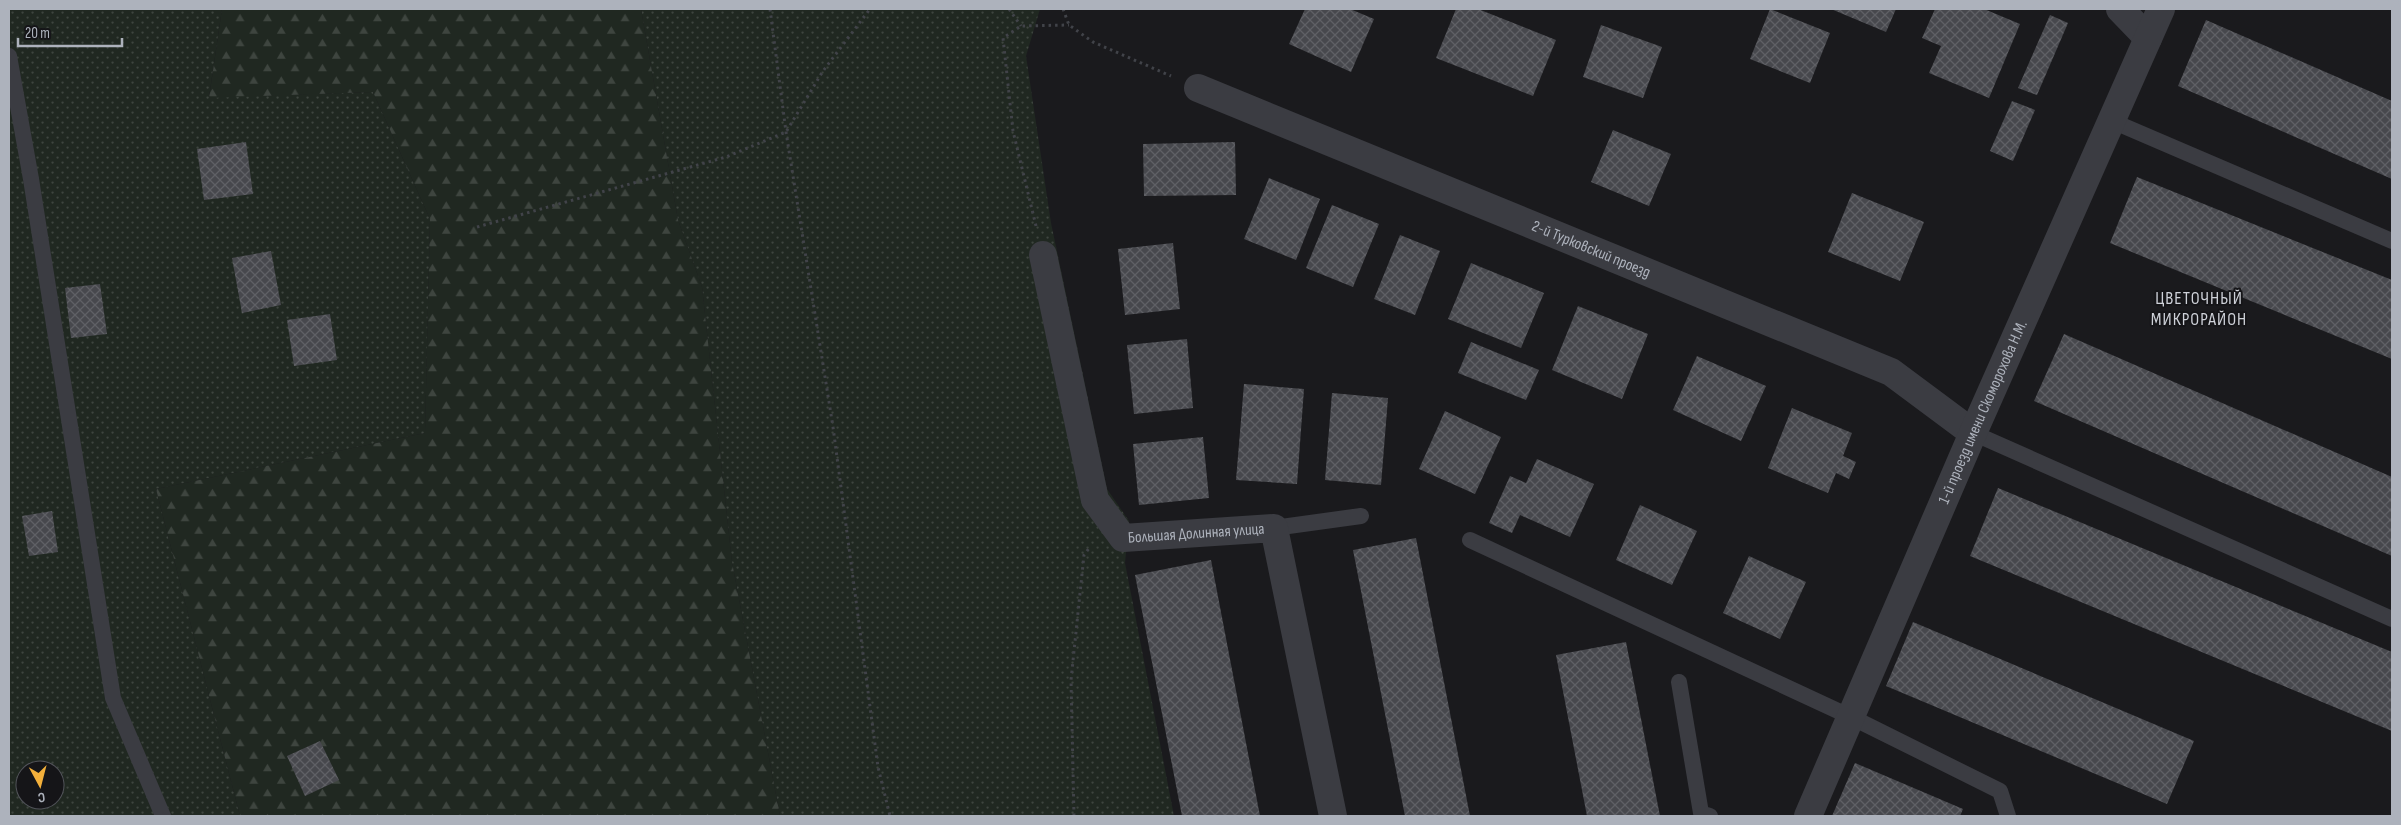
<svg xmlns="http://www.w3.org/2000/svg" width="2401" height="825" font-family="'Sofia Sans Condensed',sans-serif">
  <defs>
    <pattern id="grass-dots" width="8" height="8" patternUnits="userSpaceOnUse" patternTransform="scale(1.25)"><rect width="8" height="8" fill="#202821"/><path d="M2 2h.1M6 6h.1" fill="none" stroke="#3e453f" stroke-width="1.8" stroke-linecap="round"/></pattern>
    <pattern id="forest-firs" width="22" height="20" patternUnits="userSpaceOnUse" patternTransform="scale(1.25)"><rect width="22" height="20" fill="#202821"/><path d="M5 1l3.5 6h-7zM16 11l3.5 6h-7z" fill="#3e453f"/></pattern>
    <pattern id="building-cross-hatch" width="8" height="8" patternUnits="userSpaceOnUse" patternTransform="scale(1.25)"><rect width="8" height="8" fill="#47484d"/><path d="M0 0l8 8M0 8l8-8" fill="none" stroke="#5f6065"/></pattern>
  </defs>
  <rect width="100%" height="100%" fill="#1a1a1d"/>
  <g fill="url(#grass-dots)" fill-rule="evenodd">
    <path d="M9 9H222L209 97 373 92 430 219 425 433 156 489 240 816H9ZM25 770H55V800H25Z"/>
    <path d="M641 9H1040L1026 56 1051 223 1107 489 1129 521 1125 563 1174 816H780L732 562 702 287 678 220Z"/>
  </g>
  <path fill="url(#forest-firs)" d="M222 9H641L678 220 702 287 732 562 780 816H240L156 489 425 433 430 219 373 92 209 98Z"/>
  <g fill="url(#building-cross-hatch)">
    <path d="M1305 9H1350L1374 19 1351 72 1289 44Z"/>
    <path d="M1456 9H1478L1556 40 1533 96 1436 58Z"/>
    <path d="M1770 9 1830 33 1810 83 1750 59Z"/>
    <path d="M1831 9H1896L1886 32Z"/>
    <path d="M1935 9H1984L2020 24 1989 98 1929 73 1941 46 1922 38Z"/>
    <path d="M2050 15 2068 23 2037 95 2018 88Z"/>
    <path d="M2206 20 2392 101V179L2178 86Z"/>
    <path d="M1601 25 1662 47 1643 98 1583 77Z"/>
    <path d="M2012 101 2035 110 2013 161 1990 151Z"/>
    <path d="M1613 130 1671 154 1649 206 1591 182Z"/>
    <path d="M246 142 253 194 204 200 197 149Z"/>
    <path d="M1235 142 1236 195 1144 196 1143 144Z"/>
    <path d="M2137 177 2392 280V359L2110 243Z"/>
    <path d="M1269 178 1320 199 1296 260 1244 239Z"/>
    <path d="M1852 193 1924 222 1900 281 1828 252Z"/>
    <path d="M1332 205 1379 224 1353 287 1306 268Z"/>
    <path d="M1400 235 1440 251 1415 315 1374 299Z"/>
    <path d="M1173 243 1180 309 1125 315 1118 249Z"/>
    <path d="M271 251 281 305 242 313 232 258Z"/>
    <path d="M1471 263 1544 293 1521 348 1448 319Z"/>
    <path d="M100 284 107 334 71 338 65 288Z"/>
    <path d="M1578 306 1648 334 1622 399 1552 370Z"/>
    <path d="M330 314 337 360 294 366 287 320Z"/>
    <path d="M2064 334 2392 477V556L2034 401Z"/>
    <path d="M1187 339 1193 408 1134 414 1127 345Z"/>
    <path d="M1471 342 1539 370 1526 400 1458 373Z"/>
    <path d="M1697 356 1766 386 1741 441 1673 410Z"/>
    <path d="M1244 384 1304 389 1297 484 1236 480Z"/>
    <path d="M1332 393 1388 398 1381 485 1325 480Z"/>
    <path d="M1792 408 1852 433 1843 456 1856 462 1849 479 1836 473 1828 493 1768 468Z"/>
    <path d="M1445 411 1501 437 1475 494 1419 469Z"/>
    <path d="M1203 437 1209 498 1139 505 1133 444Z"/>
    <path d="M1537 459 1594 484 1570 537 1520 515 1512 533 1489 523 1510 476 1526 483Z"/>
    <path d="M1998 488 2392 652V731L1970 556Z"/>
    <path d="M1640 505 1697 531 1672 585 1616 560Z"/>
    <path d="M52 511 58 552 29 556 22 516Z"/>
    <path d="M1416 538 1470 816H1405L1353 550Z"/>
    <path d="M1749 556 1806 582 1780 639 1723 613Z"/>
    <path d="M1211 560 1260 816H1182L1135 575Z"/>
    <path d="M1913 622 2194 741 2167 804 1886 686Z"/>
    <path d="M1626 642 1660 816H1587L1556 655Z"/>
    <path d="M320 741 339 780 305 796 287 756Z"/>
    <path d="M1855 763 1963 809 1960 816H1832Z"/>
  </g>
  <g fill="none" stroke-linecap="round" stroke-linejoin="round">
    <g stroke="#414349" stroke-width="3" stroke-dasharray="2.5 4" stroke-linecap="butt">
      <path d="M770 9 786 132 833 427 878 767 890 816"/>
      <path d="M1009 9 1021 26"/>
      <path d="M1063 9 1069 25 1093 42 1171 76"/>
      <path d="M1036 226 1013 131 1003 38 1021 26 1069 25"/>
      <path d="M477 227 726 157 786 132 823 71 870 9"/>
      <path d="M1074 816 1071 680 1084 555 1090 547"/>
    </g>
    <g stroke="#3b3c42" stroke-width="16">
      <path d="M9 56 31 179 113 698 163 816"/>
      <path d="M2112 121 2392 241"/>
      <path d="M1973 433 2392 619"/>
      <path d="M1274 528 1361 516"/>
      <path d="M1470 540 1851 717 2000 791 2008 816"/>
      <path d="M1679 682 1701 813 1710 816"/>
    </g>
    <g stroke="#3b3c42" stroke-width="28">
      <path d="M2120 9 2148 38"/>
      <path id="s1" d="M1198 88 1891 372 1973 433"/>
      <path id="s2" d="M1043 255 1095 500 1123 538 1274 528 1333 816"/>
      <path id="s3" d="M1808 816 1973 433 2161 9"/>
    </g>
  </g>
  <g text-anchor="middle" dominant-baseline="central" stroke-width="4" stroke-linejoin="round" paint-order="stroke">
    <g font-size="16" fill="#adb2bc" stroke="#151518">
      <text stroke="none"><textPath href="#s1" startOffset="425">2-й Турковский проезд</textPath></text>
      <text stroke="none"><textPath href="#s3" startOffset="440">1-й проезд имени Скоморохова Н.М.</textPath></text>
      <text stroke="none"><textPath href="#s2" startOffset="371">Большая Долинная улица</textPath></text>
    </g>
    <g font-size="18" letter-spacing="1" fill="#ced1d8" stroke="#151518">
      <text x="2199" y="298">ЦВЕТОЧНЫЙ<tspan x="2199" dy="21">МИКРОРАЙОН</tspan></text>
    </g>
  </g>
  <rect width="2401" height="825" fill="none" stroke="#adb2bc" stroke-width="20"/>
  <g transform="translate(40 785) rotate(173)"><circle r="24" fill="#151518" stroke="#52545a"/>
  <path d="M0-4L9 19L0 12L-9 19Z" fill="#f3b03b"/>
  <text y="-8" font-size="14" font-weight="bold" text-anchor="middle" fill="#adb2bc">С</text>
  </g>
  <path d="M18 38v8h104v-8" fill="none" stroke="#adb2bc" stroke-width="2.5"/>
  <text x="25" y="38" font-size="15" fill="#adb2bc" stroke="#151518" stroke-width="4" paint-order="stroke">20 m</text>
</svg>
